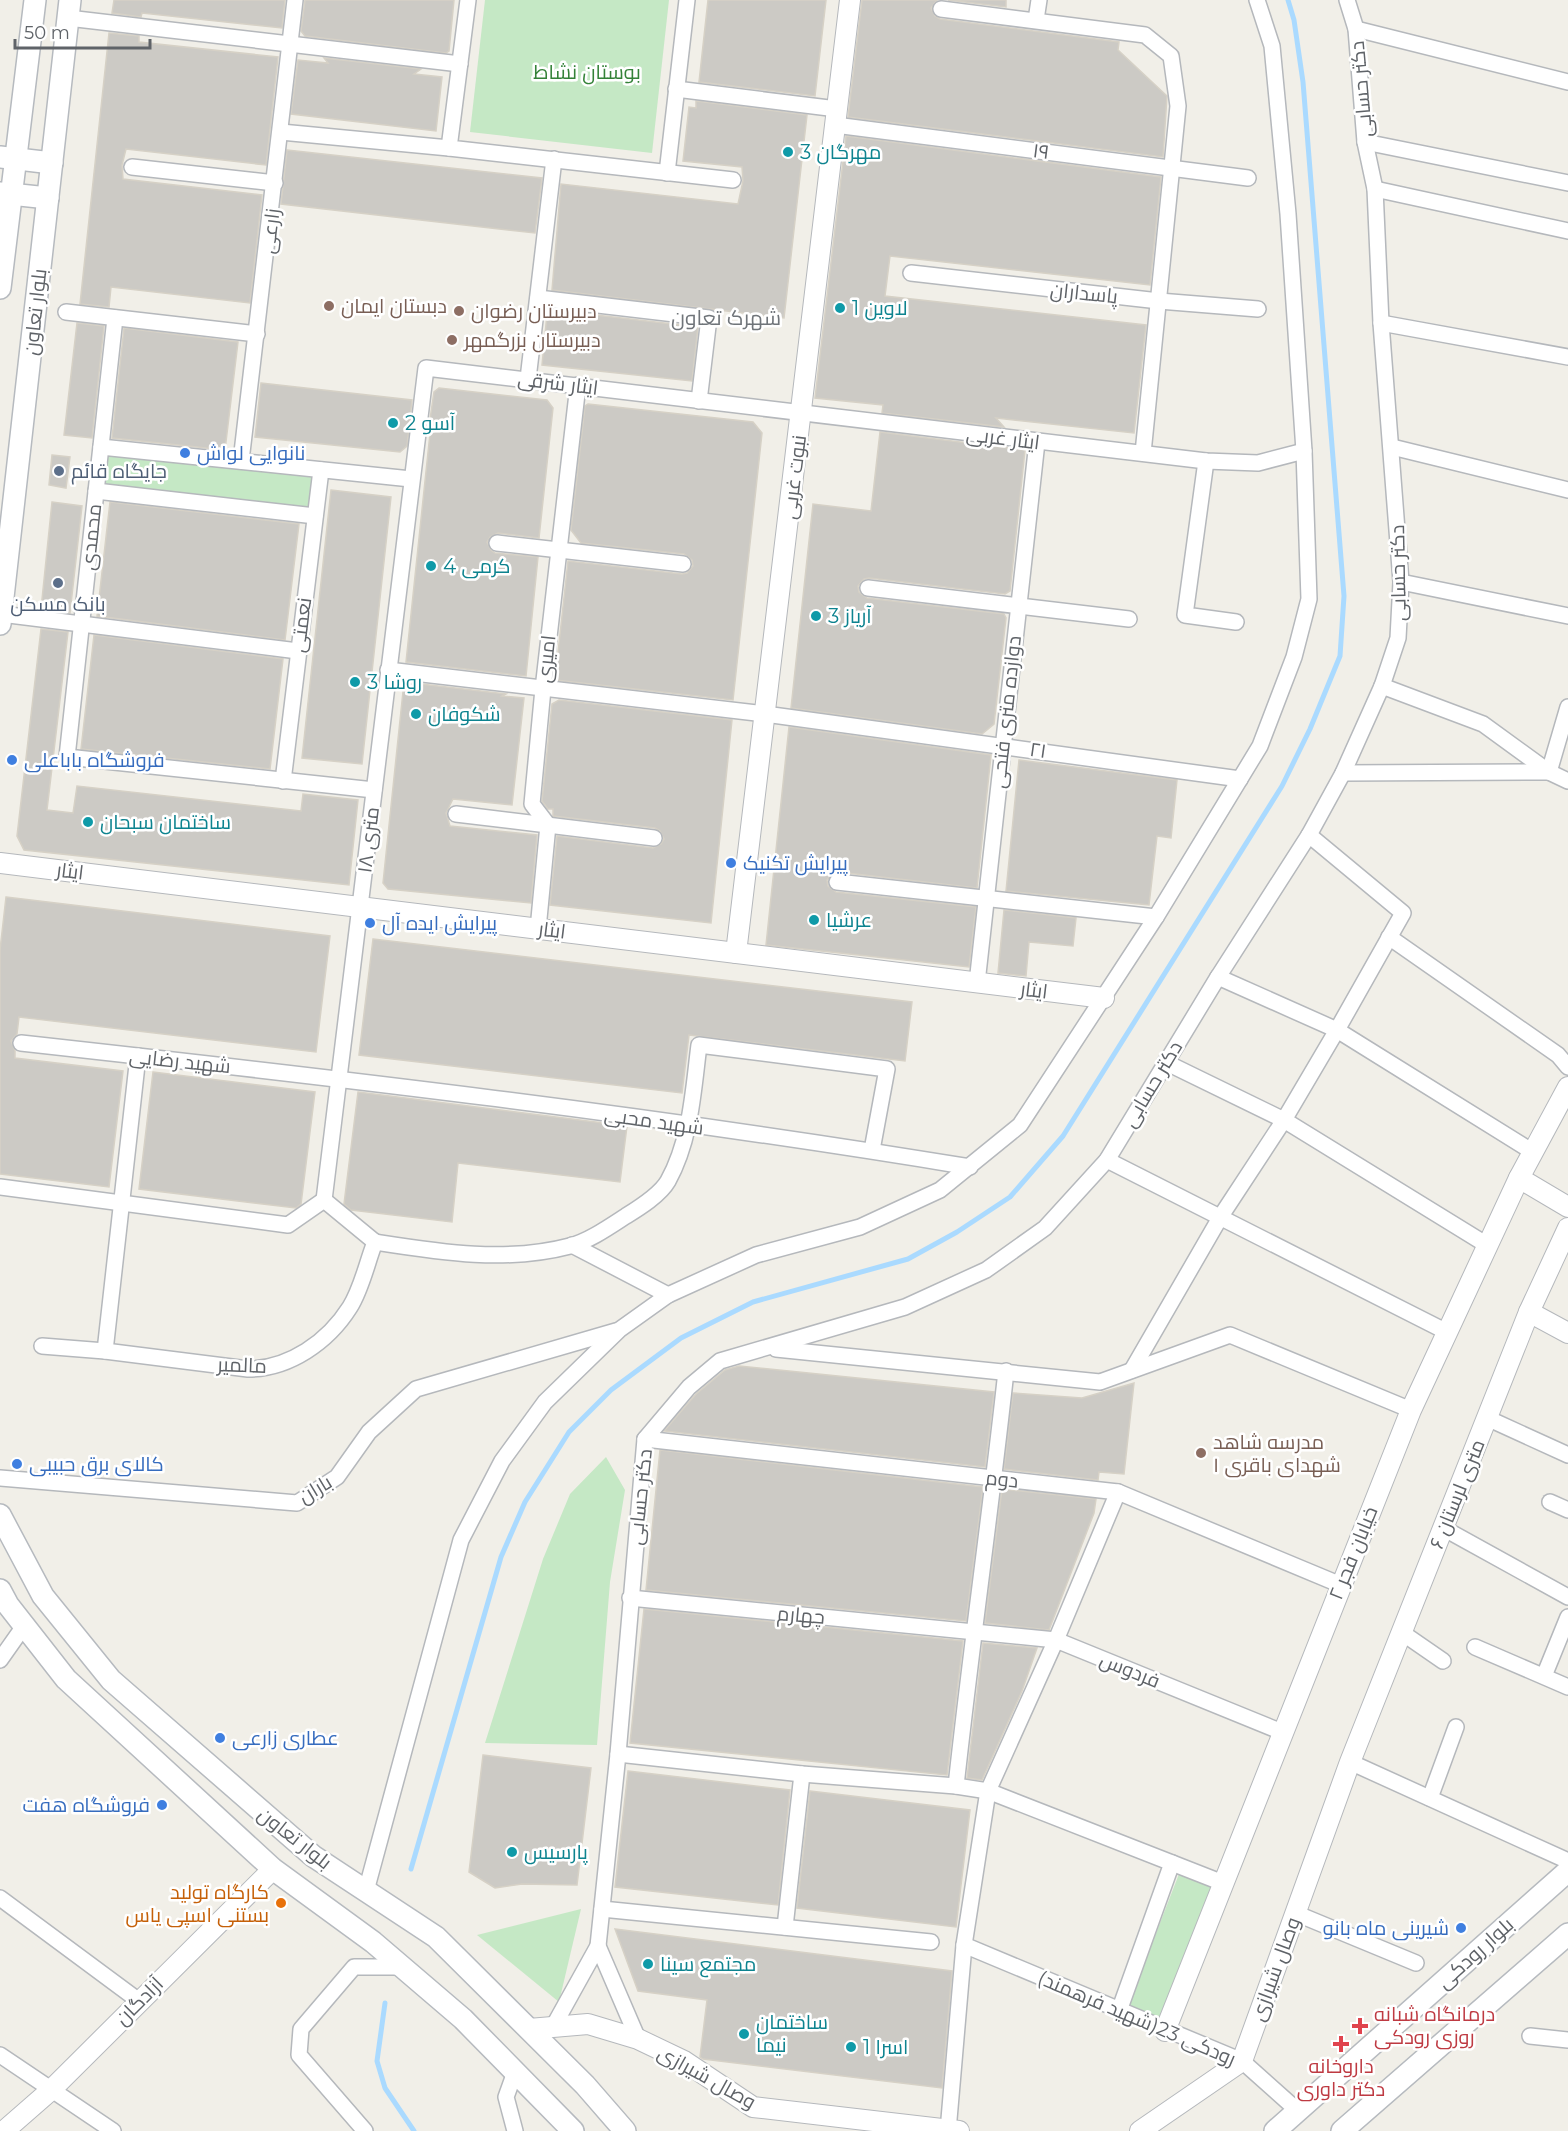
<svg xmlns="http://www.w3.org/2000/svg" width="1568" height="2131" font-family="Montserrat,Cairo,sans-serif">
  <rect width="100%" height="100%" fill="#f1efe8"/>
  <g fill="#c5e8c5">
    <path d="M485 0H669L652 153 470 132Z"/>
    <path d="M107 451 317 474 313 513 103 489Z"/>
    <path d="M606 1457 625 1490 610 1582 597 1745 485 1743 543 1559 570 1494Z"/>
    <path d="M1179 1874 1213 1888 1160 2021 1127 2008Z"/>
    <path d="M581 1909 559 2002 477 1935Z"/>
  </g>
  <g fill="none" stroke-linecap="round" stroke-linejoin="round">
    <g stroke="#aadaff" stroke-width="5">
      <path d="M411 1869 501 1557 525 1502 569 1432 611 1390 681 1338 753 1302 908 1259 957 1232 1010 1197 1063 1136 1282 786 1310 729 1340 656 1344 596 1303 82 1294 20 1288 0"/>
      <path d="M385 2003 377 2061 385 2088 414 2131"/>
    </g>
  </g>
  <g fill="#cccac5" stroke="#d6d1c6" stroke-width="1.5">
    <path d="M114 0H285L282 28 142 13 141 17 112 13Z"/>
    <path d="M305 0H454L449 51 446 53 305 36 301 31Z"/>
    <path d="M708 0H826L815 96 699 82Z"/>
    <path d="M862 0H937L931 8 935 16 940 19 1119 42 1118 50 1167 96 1163 157 848 117Z"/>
    <path d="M948 0H1006V7Z"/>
    <path d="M109 33 139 36V42L278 57 266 165 126 149 122 165 123 179 262 195 250 303 111 287 109 307 80 304Z"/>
    <path d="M324 58 421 69 414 74 442 77 436 131 291 114 298 60 328 63Z"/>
    <path d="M696 101 807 115 784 318 552 290 561 184 738 204 743 181 742 167 683 161 689 107 696 108Z"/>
    <path d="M846 136 1161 177 1150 285 890 256 885 296 1146 325 1134 433 996 418 1004 427 882 413 883 405 815 398Z"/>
    <path d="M287 150 542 178 535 233 281 204Z"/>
    <path d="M553 310 698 327 692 381 542 365 547 314Z"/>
    <path d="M77 323 104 326 92 438 64 435Z"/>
    <path d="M124 328 238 342 225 450 112 438Z"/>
    <path d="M261 383 412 400 407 446 400 452 255 437Z"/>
    <path d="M439 388 547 400 553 408 539 538 498 533 490 537 487 542 491 550 495 553 538 557 526 676 406 662 431 424 429 426 434 392Z"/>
    <path d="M588 404 753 422 762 433 733 700 555 680 568 561 682 574 687 573 693 566 692 560 684 554 581 543 571 530 585 406Z"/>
    <path d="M880 432 1025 450 1010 591 1005 594 869 578 864 579 858 586 859 592 867 598 1004 614 1006 618 994 724 982 734 791 708 813 504 871 511Z"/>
    <path d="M52 455 70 457 66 488 49 485Z"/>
    <path d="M331 490 391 497 362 764 302 758Z"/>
    <path d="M52 502 82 506 70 613 41 609Z"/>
    <path d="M110 502 299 524 285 640 97 616Z"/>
    <path d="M41 629 68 632 47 810 73 813 77 786 301 811 303 794 358 800 349 885 24 850 17 836Z"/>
    <path d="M94 635 283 659 270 769 81 749Z"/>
    <path d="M404 682 506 694 502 696 524 698 512 805 453 799 446 813 450 826 537 835 531 903 388 889 383 883Z"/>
    <path d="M559 700 732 720 711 923 550 905 557 836 653 848 661 844 664 839 660 831 655 828 553 816V809H548L542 801 552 704Z"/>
    <path d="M789 727 991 755 977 888 838 872 833 873 827 880 828 886 836 892 976 907 969 967 766 945Z"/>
    <path d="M1019 760 1177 780 1171 838 1157 836 1149 905 1006 891Z"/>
    <path d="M6 897 330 936 316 1052 19 1017 17 1034 11 1041 15 1051V1058L123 1071 109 1187 0 1174V950Z"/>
    <path d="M1004 910 1076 918 1073 946 1029 942 1026 976 998 973Z"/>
    <path d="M373 939 912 1002 905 1061 689 1035 682 1093 359 1055Z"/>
    <path d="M153 1072 315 1092 301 1204 296 1208 139 1189Z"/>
    <path d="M358 1092 627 1126 620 1182 458 1163 452 1222 351 1210 344 1204Z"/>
    <path d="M739 1366 994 1392 985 1467 664 1431 696 1394 725 1370Z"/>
    <path d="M1134 1383 1124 1474 1099 1472 1098 1480 1004 1469 1013 1393 1082 1398Z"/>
    <path d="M660 1450 983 1487 966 1621 646 1590Z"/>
    <path d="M1002 1489 1096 1499 1094 1513 1049 1630 985 1623Z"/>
    <path d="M644 1609 963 1641 947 1775 630 1743Z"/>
    <path d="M983 1643 1037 1648 1022 1691 982 1780 967 1778Z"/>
    <path d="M483 1755 591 1768 577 1885 522 1884 495 1888 469 1872Z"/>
    <path d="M628 1771 790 1790 778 1905 615 1887Z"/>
    <path d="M810 1791 970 1810 956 1927 797 1908Z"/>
    <path d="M615 1929 952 1971 942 2088 703 2059 700 2057 707 2000 638 1991Z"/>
  </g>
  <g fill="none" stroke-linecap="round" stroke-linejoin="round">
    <defs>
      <g id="minor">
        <path d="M468 0 449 148 733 180"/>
        <path d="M941 9 1145 35 1171 56 1178 106 1143 453"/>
        <path d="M68 18 460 64"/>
        <path d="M1036 20 1039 0"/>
        <path d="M1356 29 1568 82"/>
        <path d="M676 89 837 109"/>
        <path d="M835 125 1248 178"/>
        <path d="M281 132 449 148"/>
        <path d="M1365 142 1568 183"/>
        <path d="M132 167 275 183"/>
        <path d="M667 173 687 0"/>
        <path d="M1375 189 1568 231"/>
        <path d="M911 273 1159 301 1258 309"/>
        <path d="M538 298 709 318 699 401"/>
        <path d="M66 312 257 334"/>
        <path d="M115 318 67 757 374 790"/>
        <path d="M1381 323 1568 357"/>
        <path d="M528 379 554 159"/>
        <path d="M101 447 411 479"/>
        <path d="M1392 447 1568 490"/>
        <path d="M241 461 295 0"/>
        <path d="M1206 461 1185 615 1236 622"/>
        <path d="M96 491 315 516"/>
        <path d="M497 543 683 564"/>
        <path d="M1401 582 1568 616"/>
        <path d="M868 588 1129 619"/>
        <path d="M1 614 298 651"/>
        <path d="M388 670 765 714 1240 779"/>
        <path d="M1382 686 1483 724 1549 772 1568 781"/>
        <path d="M1343 773 1549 772 1568 707"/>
        <path d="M283 781 321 470"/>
        <path d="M456 814 654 838"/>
        <path d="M837 882 1156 917"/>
        <path d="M538 929 548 825 532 804 543 689 578 385"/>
        <path d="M1389 937 1558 1055 1568 1067"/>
        <path d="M1218 977 1337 1030 1533 1152"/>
        <path d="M977 983 1037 442"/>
        <path d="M21 1043C338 1078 655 1115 970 1167"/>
        <path d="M1165 1062 1284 1120 1487 1245"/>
        <path d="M1107 1160 1447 1332"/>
        <path d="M0 1187 288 1225 324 1200 375 1242C367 1262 362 1288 350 1307 328 1342 289 1369 248 1369L105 1351 42 1346"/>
        <path d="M324 1200 426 368 1206 461 1258 463 1304 451"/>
        <path d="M375 1242C439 1252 506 1263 570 1246 589 1241 609 1227 626 1216 639 1208 660 1195 668 1181 691 1139 693 1092 699 1045L887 1069 872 1150"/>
        <path d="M572 1245 668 1295"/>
        <path d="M776 1349 1100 1382 1230 1335 1411 1410"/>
        <path d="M105 1351 138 1056"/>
        <path d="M1132 1370 1221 1216 1284 1120 1337 1030 1403 913 1309 835"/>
        <path d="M1487 1418 1568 1455"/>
        <path d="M645 1439 1118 1492 1341 1585"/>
        <path d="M0 1478 297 1503 337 1477 369 1432 416 1389 616 1331"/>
        <path d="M1550 1502 1568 1510"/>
        <path d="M1443 1528 1568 1597"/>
        <path d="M630 1598 1056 1640 1282 1732"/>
        <path d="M1401 1632 1443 1661"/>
        <path d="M1475 1647 1568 1687"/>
        <path d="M0 1660 24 1626"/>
        <path d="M1544 1676 1568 1617"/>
        <path d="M618 1754 802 1774 956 1786 988 1791 1172 1863 1119 2011"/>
        <path d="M1350 1762 1568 1861"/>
        <path d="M956 1786C971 1647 991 1510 1006 1371"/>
        <path d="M1430 1798 1456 1727"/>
        <path d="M1172 1863 1223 1883"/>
        <path d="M366 1891 461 1540 502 1461 545 1402 619 1330 668 1295 756 1255 860 1227 940 1190 1020 1125 1156 917 1260 746 1294 657 1309 599 1304 451 1288 214 1272 46 1257 0"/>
        <path d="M0 1898 139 2001"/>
        <path d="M602 1909 931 1942"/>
        <path d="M1295 1913 1416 1963"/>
        <path d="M785 1927 802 1774"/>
        <path d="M964 1945 1242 2061 1298 2111"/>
        <path d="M598 1946 618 1754 645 1439 689 1387 720 1361 905 1307 986 1270 1045 1228 1107 1160 1218 977 1309 835 1343 773 1382 686 1398 638 1401 582 1381 323 1375 189 1365 142 1356 29 1347 0"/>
        <path d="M553 2027 598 1946 638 2039"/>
        <path d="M1530 2036 1568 2040"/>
        <path d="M0 2055 113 2131"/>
        <path d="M515 2072 506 2097 515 2131"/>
        <path d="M365 2131 299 2055 301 2029 354 1967H402"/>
        <path d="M948 2131 964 1945 988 1791 1056 1640 1118 1492"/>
      </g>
      <g id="tertiary">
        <path d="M0 863 1104 998"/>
        <path d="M736 953 850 0"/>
        <path d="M1519 1178 1568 1207"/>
        <path d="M1529 1312 1568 1333"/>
        <path d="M529 2029 588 2024 638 2039 684 2061 753 2107 959 2131"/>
        <path d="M1165 2031 1411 1410 1519 1178 1568 1087"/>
        <path d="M4 2131 51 2090 273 1869"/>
        <path d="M1140 2131 1242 2061 1350 1762 1529 1312 1568 1228"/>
      </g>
      <g id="secondary">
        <path d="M0 157 52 163"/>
        <path d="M0 193 48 198"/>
        <path d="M0 288 35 0"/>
        <path d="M0 624 70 0"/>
        <path d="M0 1515 43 1596 111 1680 313 1856 436 1937 585 2085 625 2131"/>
        <path d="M0 1590 8 1605 66 1679 273 1869 373 1942 463 2019 573 2131"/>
        <path d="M1275 2131 1568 1871"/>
        <path d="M1342 2131 1568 1934"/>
      </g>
    </defs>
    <use href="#minor" stroke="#b5b8bc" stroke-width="18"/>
    <use href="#tertiary" stroke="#b5b8bc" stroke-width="22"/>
    <use href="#secondary" stroke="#b6babf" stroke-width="24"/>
    <use href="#minor" stroke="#fff" stroke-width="15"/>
    <use href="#tertiary" stroke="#fff" stroke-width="20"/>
    <use href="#secondary" stroke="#fff" stroke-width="21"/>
  </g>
  <g fill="#0f9aa8" stroke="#fff" stroke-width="2">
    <circle cx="788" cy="152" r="6"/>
    <circle cx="840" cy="308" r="6"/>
    <circle cx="393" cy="423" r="6"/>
    <circle cx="431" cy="566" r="6"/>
    <circle cx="816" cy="616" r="6"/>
    <circle cx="355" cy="682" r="6"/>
    <circle cx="416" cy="714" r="6"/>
    <circle cx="88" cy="822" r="6"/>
    <circle cx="814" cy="920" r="6"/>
    <circle cx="512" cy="1852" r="6"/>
    <circle cx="648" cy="1964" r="6"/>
    <circle cx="744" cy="2034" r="6"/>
    <circle cx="851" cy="2047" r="6"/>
  </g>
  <g fill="#8d6e63" stroke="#fff" stroke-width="2">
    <circle cx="329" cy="306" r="6"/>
    <circle cx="459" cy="311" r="6"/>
    <circle cx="452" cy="340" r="6"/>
    <circle cx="1201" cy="1453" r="6"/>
  </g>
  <g fill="#3f7fe0" stroke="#fff" stroke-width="2">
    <circle cx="185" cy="453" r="6"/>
    <circle cx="12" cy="760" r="6"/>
    <circle cx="731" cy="863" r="6"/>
    <circle cx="370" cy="923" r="6"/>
    <circle cx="17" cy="1464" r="6"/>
    <circle cx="220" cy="1738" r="6"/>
    <circle cx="162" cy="1805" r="6"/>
    <circle cx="1461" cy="1928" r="6"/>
  </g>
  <g fill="#5c6f8a" stroke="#fff" stroke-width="2">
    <circle cx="59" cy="471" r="6"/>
    <circle cx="58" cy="583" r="6"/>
  </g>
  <circle fill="#e8710a" stroke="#fff" stroke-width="2" cx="281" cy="1903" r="6"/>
  <g fill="#e0444e" stroke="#fff" stroke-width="2">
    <path d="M1357 2017h6v6h6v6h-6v6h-6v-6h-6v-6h6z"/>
    <path d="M1338 2035h6v6h6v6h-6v6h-6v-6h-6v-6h6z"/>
  </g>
  <g text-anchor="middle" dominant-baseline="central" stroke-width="5" stroke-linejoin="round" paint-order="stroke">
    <g font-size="20" fill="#348238" stroke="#fff">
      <text x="587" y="72">بوستان نشاط</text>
    </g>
    <g font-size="20" fill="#5f6368" stroke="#fff">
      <text transform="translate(1361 89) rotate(-95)">دکتر حسابی</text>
      <text transform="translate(1041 151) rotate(7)">۱۹</text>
      <text transform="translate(270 231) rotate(-83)">زارعی</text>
      <text transform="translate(1084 293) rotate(6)">پاسداران</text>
      <text transform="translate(35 312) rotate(-84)">بلوار تعاون</text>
      <text transform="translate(558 383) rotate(7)">ایثار شرقی</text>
      <text transform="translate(1003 438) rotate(7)">ایثار غربی</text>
      <text transform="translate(794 477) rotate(-83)">نبوت غربی</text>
      <text transform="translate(91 537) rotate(-84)">محمدی</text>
      <text transform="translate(1398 573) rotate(-91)">دکتر حسابی</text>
      <text transform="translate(301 625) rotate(-83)">نعمتی</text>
      <text transform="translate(546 659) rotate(-84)">امیری</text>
      <text transform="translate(1006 712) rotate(-84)">دوازده متری فتحی</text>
      <text transform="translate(1038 750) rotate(8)">۲۱</text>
      <text transform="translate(368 840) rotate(-83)">۱۸ متری</text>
      <text transform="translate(70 871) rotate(7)">ایثار</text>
      <text transform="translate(552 930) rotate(7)">ایثار</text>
      <text transform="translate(1034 990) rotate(7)">ایثار</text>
      <text transform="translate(180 1061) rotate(6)">شهید رضایی</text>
      <text transform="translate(1152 1084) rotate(-59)">دکتر حسابی</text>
      <text transform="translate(654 1121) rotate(8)">شهید محبی</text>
      <text transform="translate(242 1365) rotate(2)">مالمیر</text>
      <text transform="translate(1002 1479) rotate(6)">دوم</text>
      <text transform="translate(315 1489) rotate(-31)">باران</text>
      <text transform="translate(1457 1494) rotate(-68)">۶ متری لرستان</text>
      <text transform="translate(640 1497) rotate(-84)">دکتر حسابی</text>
      <text transform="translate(1353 1553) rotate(-68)">خیابان فجر ۲</text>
      <text transform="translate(801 1615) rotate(5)">چهارم</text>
      <text transform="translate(1130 1670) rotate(22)">فردوس</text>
      <text transform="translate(295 1838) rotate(38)">بلوار تعاون</text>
      <text transform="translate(1475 1953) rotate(-42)">بلوار رودکی</text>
      <text transform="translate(1275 1969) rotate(-70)">وصال شیرازی</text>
      <text transform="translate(139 2001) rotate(-45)">آزادگان</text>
      <text transform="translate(1137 2018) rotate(23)">رودکی 23(شهید فرهمند)</text>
      <text transform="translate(707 2077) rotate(29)">وصال شیرازی</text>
    </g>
    <g font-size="20" fill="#0d838f" stroke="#fff" text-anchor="start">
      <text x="800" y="152">مهرگان 3</text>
      <text x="852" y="308">لاوین 1</text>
      <text x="405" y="423">آسو 2</text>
      <text x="443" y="566">کرمی 4</text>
      <text x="828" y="616">آریاز 3</text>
      <text x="367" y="682">روشا 3</text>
      <text x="428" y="714">شکوفان</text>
      <text x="100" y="822">ساختمان سبحان</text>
      <text x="826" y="920">عرشیا</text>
      <text x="524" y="1852">پارسیس</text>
      <text x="660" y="1964">مجتمع سینا</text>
      <text x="756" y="2022">ساختمان<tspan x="756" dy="23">نیما</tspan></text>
      <text x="863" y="2047">اسرا 1</text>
    </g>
    <g font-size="20" fill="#785e54" stroke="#fff" text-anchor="start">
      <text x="341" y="306">دبستان ایمان</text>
      <text x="471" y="311">دبیرستان رضوان</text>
      <text x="464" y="340">دبیرستان بزرگمهر</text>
      <text x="1213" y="1442">مدرسه شاهد<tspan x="1213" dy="23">شهدای باقری ۱</tspan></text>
    </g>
    <g font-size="20" fill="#366cbe" stroke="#fff" text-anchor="start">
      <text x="197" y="453">نانوایی لواش</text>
      <text x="24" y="760">فروشگاه باباعلی</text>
      <text x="743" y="863">پیرایش تکنیک</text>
      <text x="382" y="923">پیرایش ایده آل</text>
      <text x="29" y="1464">کالای برق حبیبی</text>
      <text x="232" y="1738">عطاری زارعی</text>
      <text x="150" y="1805" text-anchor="end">فروشگاه هفت</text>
      <text x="1449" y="1928" text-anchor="end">شیرینی ماه بانو</text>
    </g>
    <g font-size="20" fill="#4e5e75" stroke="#fff" text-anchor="start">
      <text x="71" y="471">جایگاه قائم</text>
      <text x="58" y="604" text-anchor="middle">بانک مسکن</text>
    </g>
    <g font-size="20" fill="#c56008" stroke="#fff" text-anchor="end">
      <text x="269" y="1892">کارگاه تولید<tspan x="269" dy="23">بستنی اسپی یاس</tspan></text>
    </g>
    <g font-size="20" fill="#be3a42" stroke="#fff" text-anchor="start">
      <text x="1374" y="2014">درمانگاه شبانه<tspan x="1374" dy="23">روزی رودکی</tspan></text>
      <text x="1341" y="2066" text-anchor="middle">داروخانه<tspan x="1341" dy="23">دکتر داوری</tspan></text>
    </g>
    <g font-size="21" fill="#70757a" stroke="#fff">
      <text x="726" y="317">شهرک تعاون</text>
    </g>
  </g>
  <path d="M15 39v9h135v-9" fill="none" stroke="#5f6368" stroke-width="3"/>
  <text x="24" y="39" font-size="18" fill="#5f6368" stroke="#ffffff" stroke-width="4.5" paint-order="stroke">50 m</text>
</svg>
